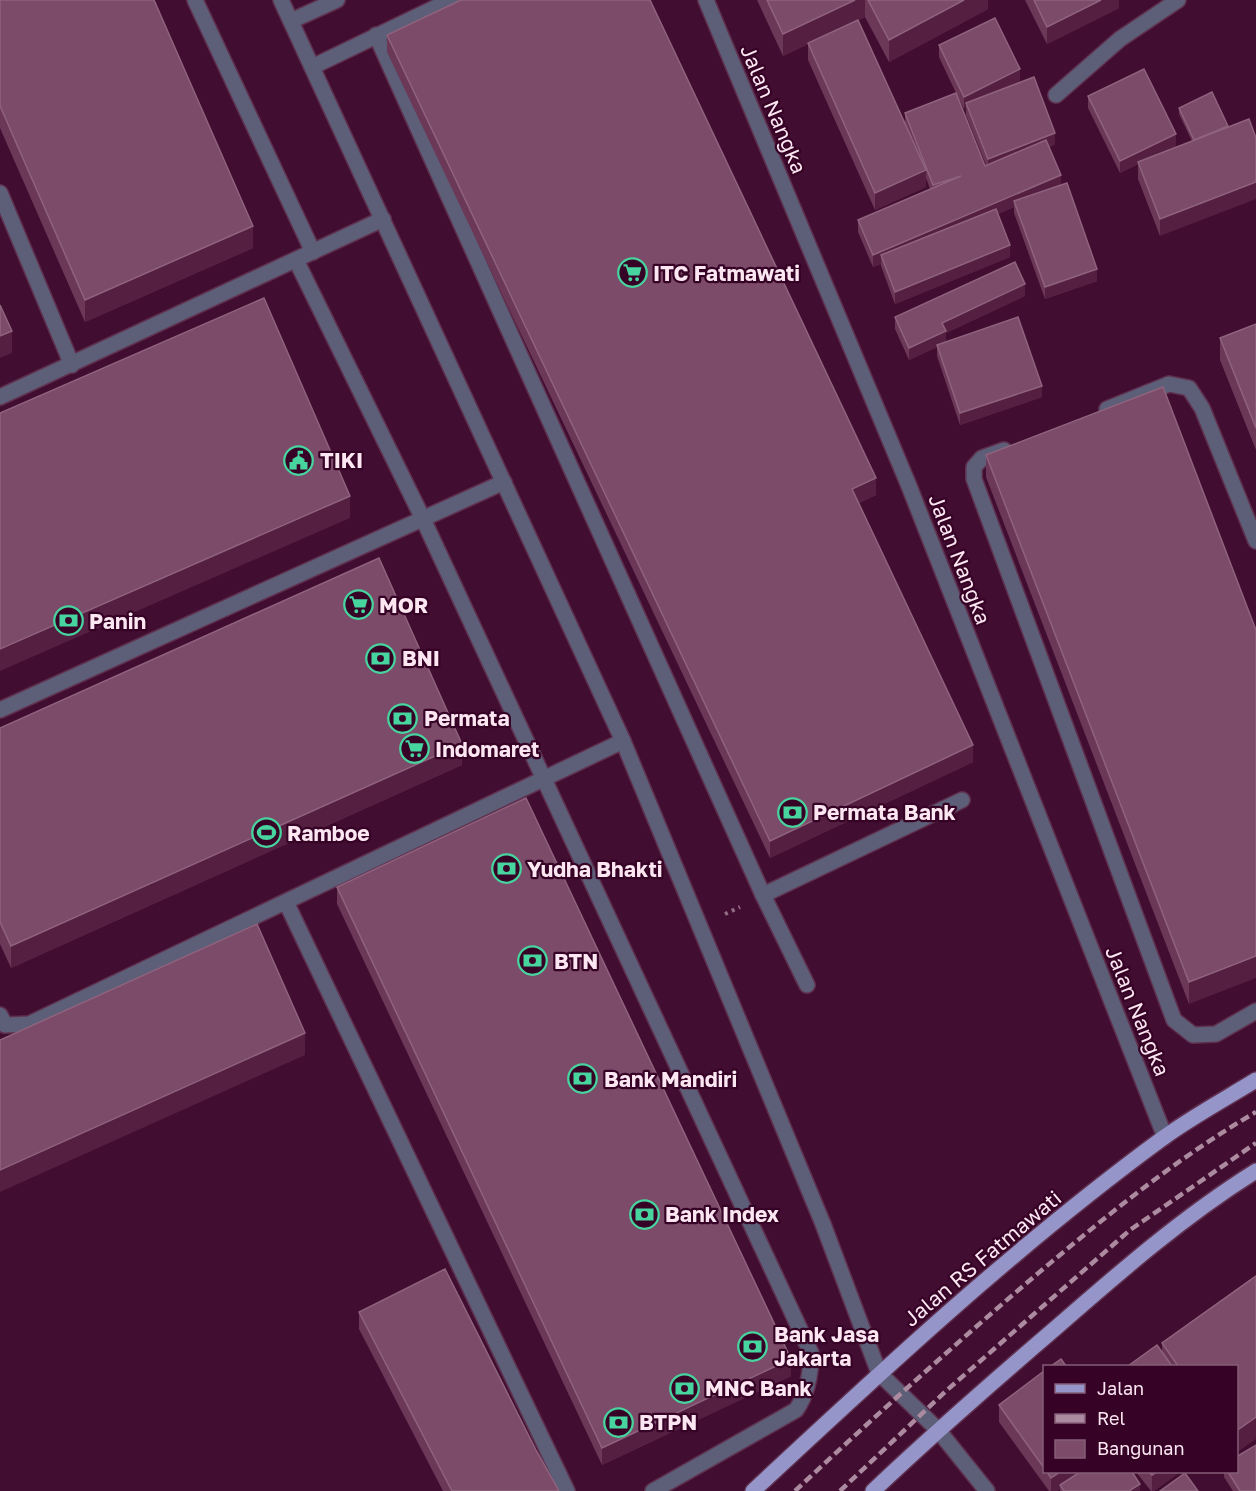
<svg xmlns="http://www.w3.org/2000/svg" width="1256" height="1491" font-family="'Golos Text',sans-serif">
  <rect width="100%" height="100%" fill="#410d30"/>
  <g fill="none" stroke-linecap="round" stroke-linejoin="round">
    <defs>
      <g id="service">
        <path d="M195 0 313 252"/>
        <path d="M281 0 623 741 823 1224 879 1373"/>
        <path d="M291 21 337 0"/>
        <path d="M376 35 763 895 807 985"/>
        <path d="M312 67 451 0"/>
        <path d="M0 193 72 365"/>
        <path d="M296 260 423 519 811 1353C811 1374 808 1393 796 1410L653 1491"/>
        <path d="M0 397 383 219"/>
        <path d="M1107 409 1169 384 1189 388 1202 408 1256 541"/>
        <path d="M1004 450 982 458 974 467V479L1174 1020 1193 1035 1216 1034 1256 1011"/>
        <path d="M0 710 504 482"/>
        <path d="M763 895 962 800"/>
        <path d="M286 902 567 1491"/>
        <path d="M0 1015 5 1025 29 1024 623 741"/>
      </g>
      <g id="minor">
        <path d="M706 0 909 486 1165 1137"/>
        <path d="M1056 95 1120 39 1178 0"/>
      </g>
      <path id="tertiary" d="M879 1373 938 1430 987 1491"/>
      <g id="primary">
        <path d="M753 1491C885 1368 1017 1245 1163 1138 1192 1117 1225 1099 1256 1080"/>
        <path d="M873 1491C933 1434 995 1380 1058 1326 1121 1271 1184 1216 1256 1171"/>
      </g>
    </defs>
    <use href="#service" stroke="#5f304f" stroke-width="18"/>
    <use href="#minor" stroke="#5f304f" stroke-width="18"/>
    <use href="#tertiary" stroke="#5f304f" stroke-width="18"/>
    <use href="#primary" stroke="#5f304f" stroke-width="18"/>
    <path stroke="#936d85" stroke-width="4" stroke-dasharray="3 4.5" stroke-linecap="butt" d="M725 914 740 907"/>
    <use href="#service" stroke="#5d5e77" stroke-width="15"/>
    <use href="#minor" stroke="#5d5e77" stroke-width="15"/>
    <use href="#tertiary" stroke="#5d5e77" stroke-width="15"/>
    <use href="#primary" stroke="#9595ca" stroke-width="15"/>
    <g stroke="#ac8a9f" stroke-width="4.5" stroke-dasharray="9 4.5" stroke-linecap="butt">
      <path d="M795 1491C874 1417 954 1345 1036 1275 1106 1216 1177 1158 1256 1112"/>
      <path d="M840 1491 946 1391 1130 1230 1256 1143"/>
    </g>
  </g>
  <g fill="#6c3858" fill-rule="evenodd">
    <path d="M0 0 253 248 85 322 0 128Z"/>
    <path d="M757 0H988V9L889 62 865 17 850 24 905 124V113L956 93 939 57V45L1020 81 1009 86 1055 144 1049 147 1061 185 1097 281 1045 299 1014 213V207L998 214 1010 257 895 304 881 266V264L873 267 858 232V220L930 189 926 178V187L875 210 808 60V44L783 56ZM956 93 964 109 966 107V115L986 165 985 166Z"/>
    <path d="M1025 0H1119V8L1047 44Z"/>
    <path d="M387 35 876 495 859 503 973 762 770 858 387 52Z"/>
    <path d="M1212 92 1160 236 1138 179V164L1120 173 1088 108V96L1176 146 1164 152 1192 141 1179 114V108Z"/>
    <path d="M1025 296 946 333V342L1042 397 960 425 937 356V347L909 360 895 329V317Z"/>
    <path d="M1256 324V450L1220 360V338Z"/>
    <path d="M986 455 1256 630 1189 1004 986 477Z"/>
    <path d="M0 728 462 765 11 968 0 944Z"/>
    <path d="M337 887 791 1376 602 1465 337 904Z"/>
    <path d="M1256 1276 1236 1366H1128L1162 1352V1343Z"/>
    <path d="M359 1312 536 1450 559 1491H443L359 1329Z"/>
    <path d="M1044 1371V1472H1132L1140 1491H1060V1489L1057 1491H1049L999 1422V1405Z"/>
    <path d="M1136 1472H1180L1154 1491H1151Z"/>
    <path d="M1224 1472H1236L1256 1491H1233L1224 1477Z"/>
  </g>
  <g fill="#541f41">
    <path d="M855 0H865V17L783 56V34Z"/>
    <path d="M964 0H988V9L889 62V40Z"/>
    <path d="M1101 0H1119V8L1047 44V27Z"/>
    <path d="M1020 69V81L968 107 966 103V107L964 109V97Z"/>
    <path d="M1055 133V144L988 171V159Z"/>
    <path d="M1176 134V146L1139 164 1138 162V164L1120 173V161Z"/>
    <path d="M926 170V187L875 210V193Z"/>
    <path d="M1061 175V187L1014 201V207L884 263 881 255V264L873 267V255Z"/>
    <path d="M1256 182V199L1160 236V219Z"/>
    <path d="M253 226V248L85 322V300Z"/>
    <path d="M1010 245V257L895 304V292Z"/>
    <path d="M1097 269V281L1045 299V287Z"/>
    <path d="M1025 284V296L946 333V343L937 345V347L909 360V348L942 323Z"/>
    <path d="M12 331V353L0 358V336Z"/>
    <path d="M1042 386V397L960 425V413Z"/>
    <path d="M876 478V495L852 506V489Z"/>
    <path d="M350 496V518L0 671V649Z"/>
    <path d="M462 744V765L11 968V946Z"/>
    <path d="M973 745V762L770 858V841Z"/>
    <path d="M1256 956V978L1189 1004V982Z"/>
    <path d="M305 1033V1055L0 1192V1170Z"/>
    <path d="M791 1359V1376L602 1465V1448Z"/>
    <path d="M1256 1417V1439L1236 1453V1431Z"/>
    <path d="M1060 1472H1083L1060 1485V1489L1057 1491H1051V1478Z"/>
    <path d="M1157 1472H1180L1154 1491H1152V1475Z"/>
    <path d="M1140 1484V1491H1129Z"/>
  </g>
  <g fill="#7b4b69" stroke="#8f637e" stroke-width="1.5">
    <path d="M0 0H154L253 226 85 300 0 106Z"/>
    <path d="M461 0H650L876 478 852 489 973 745 770 841 387 35Z"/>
    <path d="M767 0H855L783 34Z"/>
    <path d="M868 0H964L889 40Z"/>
    <path d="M1034 0H1101L1047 27Z"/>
    <path d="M995 18 1020 69 964 97 939 45Z"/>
    <path d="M858 20 926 170 875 193 808 43Z"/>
    <path d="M1144 69 1176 134 1120 161 1088 96Z"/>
    <path d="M1034 77 1055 133 988 159 966 103Z"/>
    <path d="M1212 92 1228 126 1194 140 1179 108Z"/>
    <path d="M956 93 985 166 1046 140 1061 175 873 255 858 220 961 176 933 185 905 113Z"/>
    <path d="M1249 119 1256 138V182L1160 219 1138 162Z"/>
    <path d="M1067 183 1097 269 1045 287 1014 201Z"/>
    <path d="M996 209 1010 245 895 292 881 255Z"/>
    <path d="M1015 262 1025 284 942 323 946 331 909 348 895 317Z"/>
    <path d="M264 298 350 496 0 649V413Z"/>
    <path d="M0 305 12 331 0 336Z"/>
    <path d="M1018 317 1042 386 960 413 937 345Z"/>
    <path d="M1256 324V428L1220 338Z"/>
    <path d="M1163 387 1256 630V956L1189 982 986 455Z"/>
    <path d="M379 558 462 744 11 946 0 922V728Z"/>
    <path d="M526 798 791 1359 602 1448 337 887Z"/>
    <path d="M257 924 305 1033 0 1170V1040Z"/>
    <path d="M445 1269 536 1450 559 1491H452L359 1312Z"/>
    <path d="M1256 1276V1417L1236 1431V1366H1178L1162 1343Z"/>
    <path d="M1157 1345 1172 1366H1128Z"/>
    <path d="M1061 1359 1066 1366H1051Z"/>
    <path d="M1044 1371V1468L999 1405Z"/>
    <path d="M1256 1445V1491H1240L1228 1472H1236V1457Z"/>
    <path d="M1047 1472H1060L1051 1478Z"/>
    <path d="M1080 1472H1132L1140 1484 1129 1491H1064L1060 1485Z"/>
    <path d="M1149 1472H1157L1152 1475Z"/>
    <path d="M1185 1473 1198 1491H1160Z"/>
  </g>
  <defs>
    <symbol id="supermarket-ring" viewBox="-11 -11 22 22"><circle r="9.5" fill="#360326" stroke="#47d49e" stroke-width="1.5"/><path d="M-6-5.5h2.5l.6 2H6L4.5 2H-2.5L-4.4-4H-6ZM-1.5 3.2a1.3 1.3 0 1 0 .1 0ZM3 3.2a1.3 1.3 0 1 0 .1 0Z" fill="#47d49e"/></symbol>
    <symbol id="civic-ring" viewBox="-11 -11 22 22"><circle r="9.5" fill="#360326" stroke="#47d49e" stroke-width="1.5"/><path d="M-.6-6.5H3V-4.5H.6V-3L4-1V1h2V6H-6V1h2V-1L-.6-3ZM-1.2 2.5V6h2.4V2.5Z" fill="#47d49e"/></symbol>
    <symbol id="bank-ring" viewBox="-11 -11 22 22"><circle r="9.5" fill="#360326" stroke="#47d49e" stroke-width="1.5"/><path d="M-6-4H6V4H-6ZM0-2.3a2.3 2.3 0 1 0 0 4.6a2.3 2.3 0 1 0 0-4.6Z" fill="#47d49e"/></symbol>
    <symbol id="stadium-ring" viewBox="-11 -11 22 22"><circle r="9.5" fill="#360326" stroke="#47d49e" stroke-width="1.5"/><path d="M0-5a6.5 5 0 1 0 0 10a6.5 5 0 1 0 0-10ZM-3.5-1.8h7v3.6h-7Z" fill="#47d49e"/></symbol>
  </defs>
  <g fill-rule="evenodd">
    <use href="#supermarket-ring" x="616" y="256" width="33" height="33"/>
    <use href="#civic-ring" x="282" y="444" width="33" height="33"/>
    <use href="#supermarket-ring" x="342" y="588" width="33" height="33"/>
    <use href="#bank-ring" x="52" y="604" width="33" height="33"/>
    <use href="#bank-ring" x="364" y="642" width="33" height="33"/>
    <use href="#bank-ring" x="386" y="702" width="33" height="33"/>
    <use href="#supermarket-ring" x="398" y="732" width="33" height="33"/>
    <use href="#bank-ring" x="776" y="796" width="33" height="33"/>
    <use href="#stadium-ring" x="250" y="816" width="33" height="33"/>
    <use href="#bank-ring" x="490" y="852" width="33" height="33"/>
    <use href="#bank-ring" x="516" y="944" width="33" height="33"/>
    <use href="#bank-ring" x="566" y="1062" width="33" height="33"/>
    <use href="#bank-ring" x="628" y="1198" width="33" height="33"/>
    <use href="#bank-ring" x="736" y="1330" width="33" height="33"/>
    <use href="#bank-ring" x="668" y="1372" width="33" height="33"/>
    <use href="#bank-ring" x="602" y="1406" width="33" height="33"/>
  </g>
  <g text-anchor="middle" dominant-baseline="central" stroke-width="4.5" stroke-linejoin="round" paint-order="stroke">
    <g font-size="21" fill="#fbe6f1" stroke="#360326">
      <text transform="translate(774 109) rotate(67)">Jalan Nangka</text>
      <text transform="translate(960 559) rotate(69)">Jalan Nangka</text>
      <text transform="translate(1138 1011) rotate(68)">Jalan Nangka</text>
      <text transform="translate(982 1258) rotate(-40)">Jalan RS Fatmawati</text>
    </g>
    <g font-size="21" font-weight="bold" fill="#fbe6f1" stroke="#360326" text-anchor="start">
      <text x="653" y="273">ITC Fatmawati</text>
      <text x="320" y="460">TIKI</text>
      <text x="379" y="605">MOR</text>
      <text x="89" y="621">Panin</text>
      <text x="402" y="658">BNI</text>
      <text x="424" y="718">Permata</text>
      <text x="435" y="749">Indomaret</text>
      <text x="813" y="812">Permata Bank</text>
      <text x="287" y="833">Ramboe</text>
      <text x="527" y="869">Yudha Bhakti</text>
      <text x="554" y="961">BTN</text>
      <text x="604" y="1079">Bank Mandiri</text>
      <text x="665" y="1214">Bank Index</text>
      <text x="774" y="1334">Bank Jasa<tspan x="774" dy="24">Jakarta</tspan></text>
      <text x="705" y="1388">MNC Bank</text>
      <text x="639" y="1422">BTPN</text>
    </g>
  </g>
  <rect x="1043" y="1365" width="195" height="108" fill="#360326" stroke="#855e77" stroke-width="1.5"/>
  <rect x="1055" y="1384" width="30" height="9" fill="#9595ca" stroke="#855e77" stroke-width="1.5"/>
  <text x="1097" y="1395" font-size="18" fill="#fbe6f1">Jalan</text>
  <rect x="1055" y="1414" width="30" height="9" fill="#ac8a9f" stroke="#855e77" stroke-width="1.5"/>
  <text x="1097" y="1425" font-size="18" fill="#fbe6f1">Rel</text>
  <rect x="1055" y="1440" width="30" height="18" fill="#7b4b69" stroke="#855e77" stroke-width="1.5"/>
  <text x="1097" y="1455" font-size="18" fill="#fbe6f1">Bangunan</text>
</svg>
